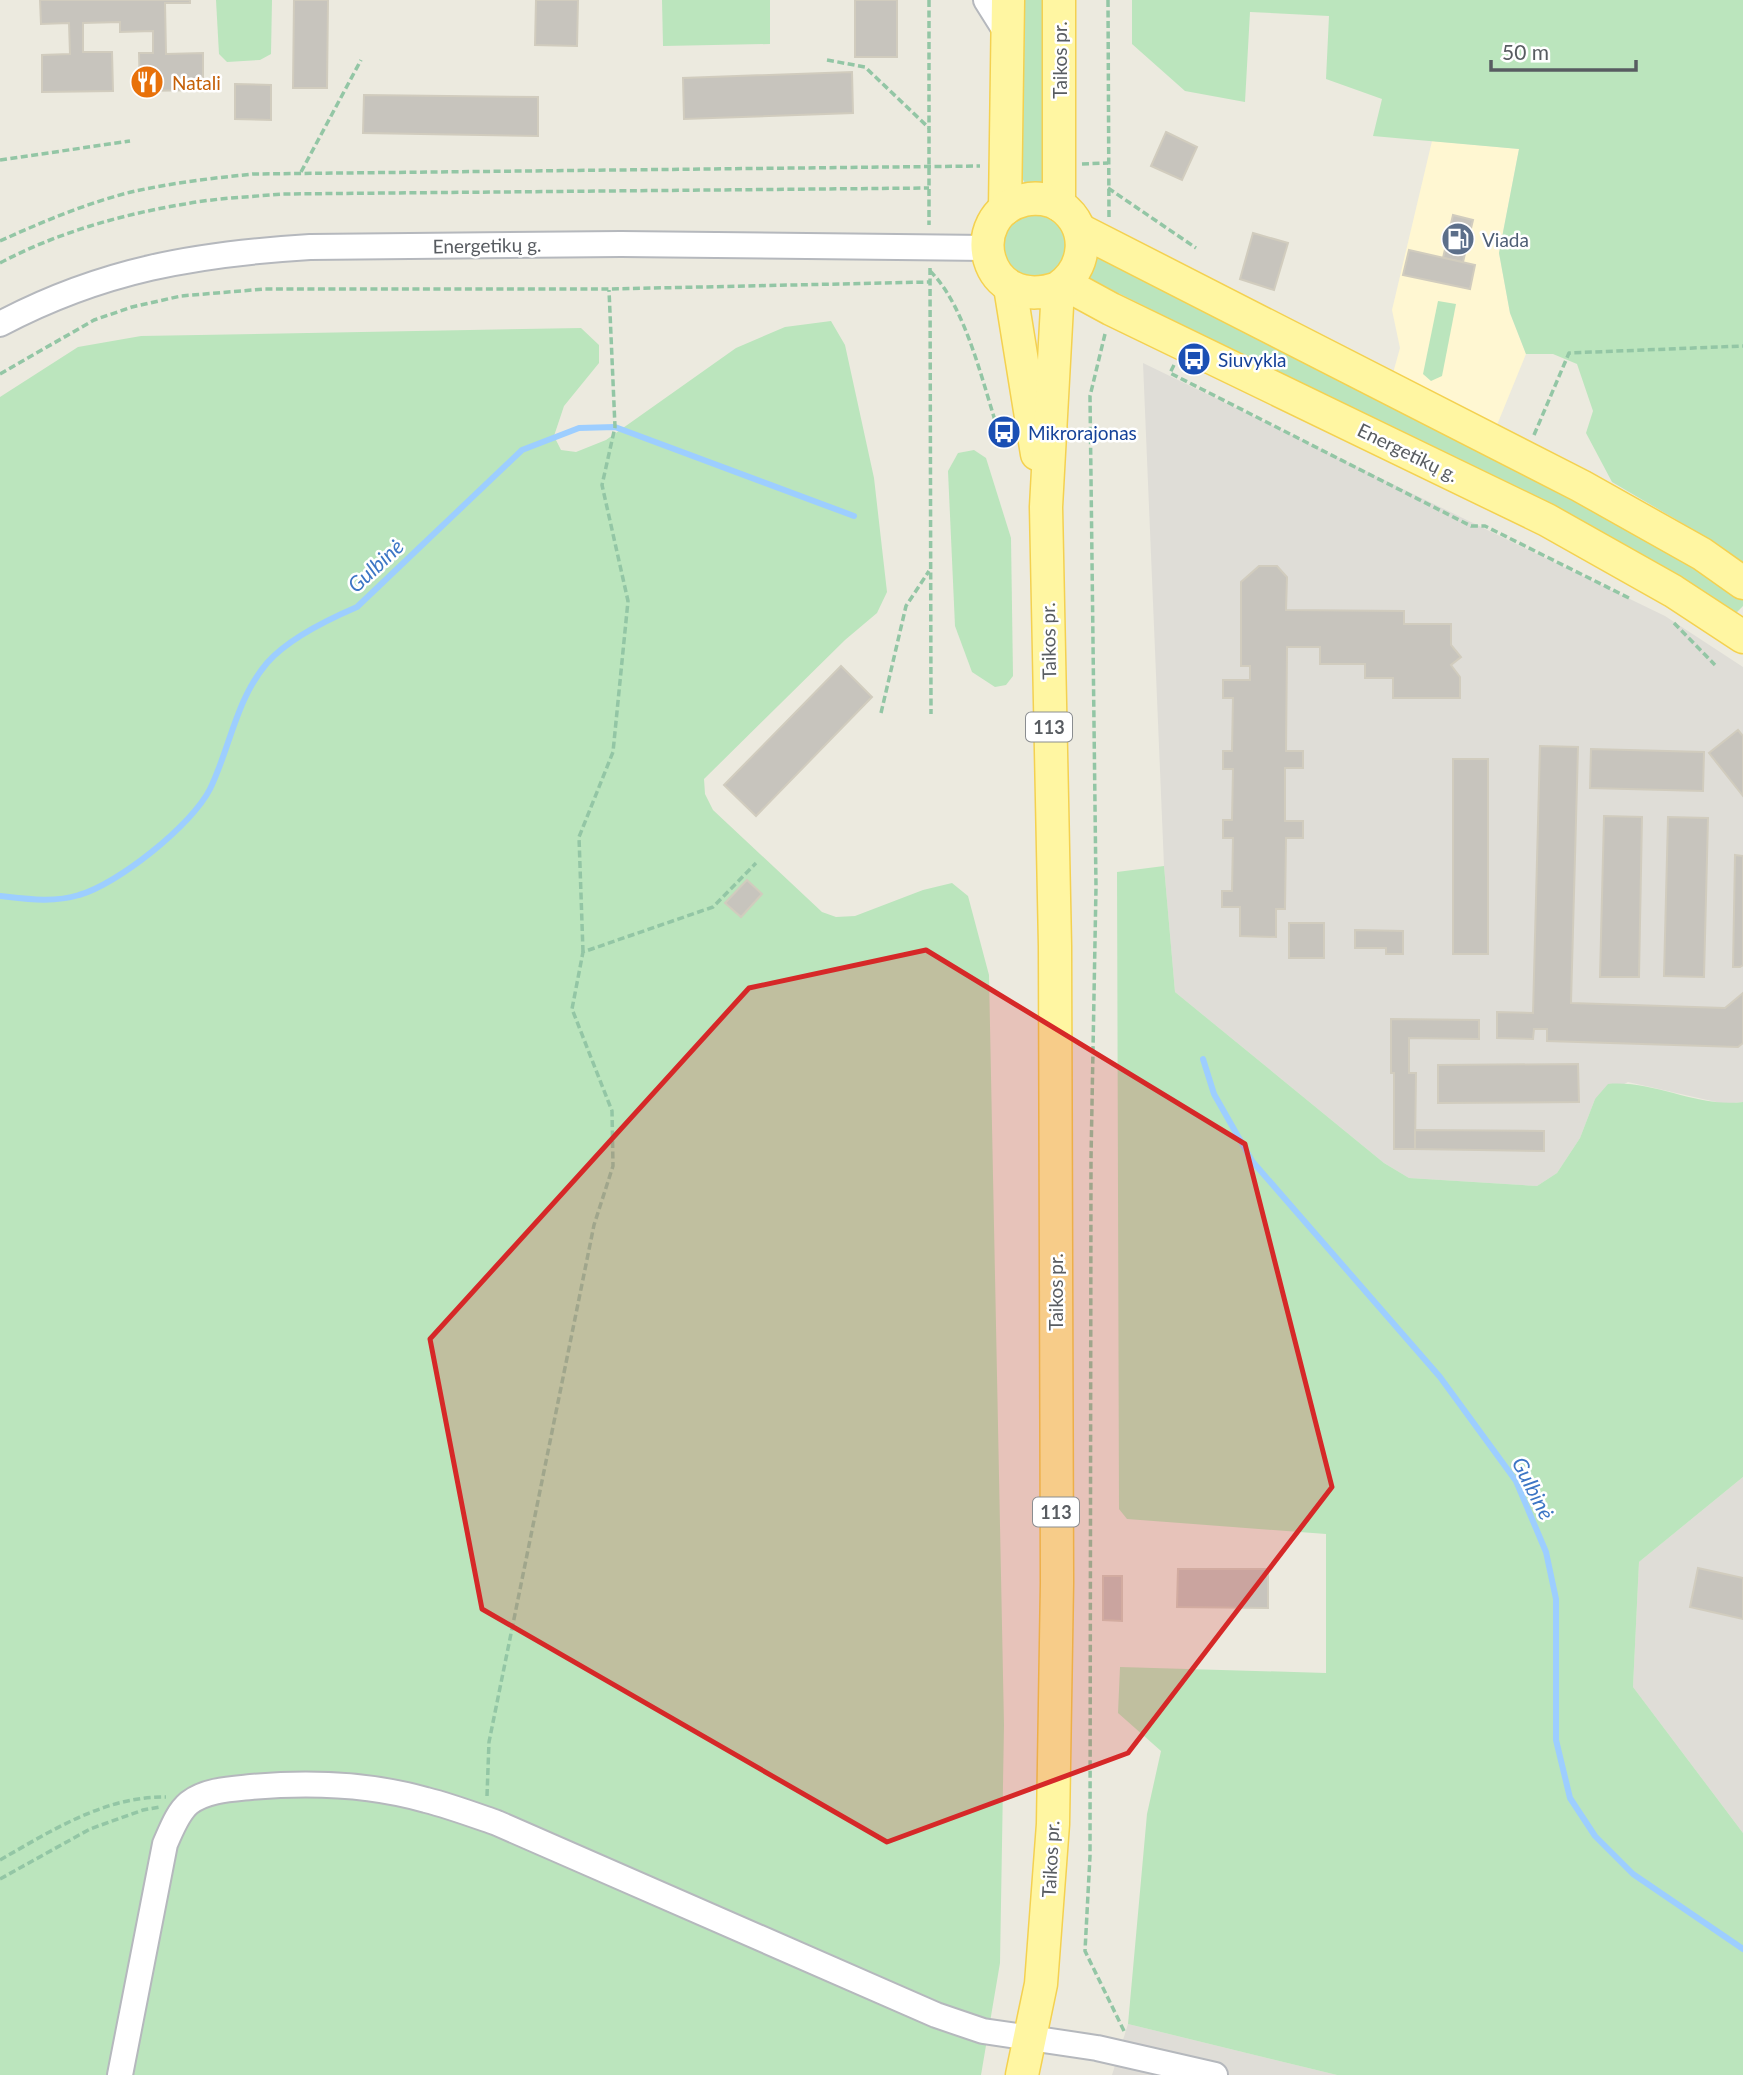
<svg xmlns="http://www.w3.org/2000/svg" width="1743" height="2075" font-family="Lato,sans-serif">
  <rect width="100%" height="100%" fill="#eceadf"/>
  <path fill="#fff7d2" d="M1432 141 1519 149 1499 253 1510 313 1526 354 1497 425 1393 373 1400 348 1392 310Z"/>
  <g fill="#dfddd7">
    <path d="M1143 363 1665 616 1743 667V1102L1725 1104 1628 1082 1595 1099 1580 1138 1557 1173 1537 1186 1409 1178 1384 1163 1175 992 1164 866Z"/>
    <path d="M1743 1477V1833L1633 1687 1639 1562Z"/>
    <path d="M1128 2024 1337 2075H1112Z"/>
  </g>
  <g fill="#bbe5bd">
    <path d="M216 0H272L271 54 260 60 227 62 219 54Z"/>
    <path d="M662 0H770V44L663 46Z"/>
    <path d="M1023 0H1046L1044 185 1028 188 1022 178Z"/>
    <path d="M1132 0H1743V563L1716 543 1612 482 1586 433 1593 411 1577 364 1553 354H1526L1510 313 1499 253 1519 149 1373 136 1382 99 1326 79 1329 16 1250 12 1245 102 1185 91 1132 44Z"/>
    <circle cx="1034" cy="247" r="32"/>
    <path d="M1100 257 1529 472 1740 594 1743 599V606L1734 615 1544 506 1092 280 1088 275 1094 259Z"/>
    <path d="M1438 301 1456 304 1442 376 1431 381 1423 374Z"/>
    <path d="M831 321 845 345 874 478 887 592 877 613 845 640 704 779 705 794 713 810 822 912 836 917 855 916 923 890 952 883 968 896 989 975 1004 1725 1000 1963 981 2075H0V397L78 347 141 336 581 328 599 345V363L564 406 554 436 561 450 576 452 606 440 736 348 785 327Z"/>
    <path d="M974 450 986 458 1011 538 1013 676 1006 685 995 687 972 672 955 626 948 471 958 453Z"/>
    <path d="M1164 866 1175 992 1384 1163 1409 1178 1537 1186 1557 1173 1580 1138 1595 1099 1608 1084C1654 1080 1697 1108 1743 1102V1477L1639 1562 1633 1687 1743 1833V2075H1337L1128 2024 1147 1814 1161 1751 1118 1713 1120 1667 1326 1673V1534L1127 1519 1119 1509 1117 872Z"/>
  </g>
  <g fill="none" stroke-linecap="round" stroke-linejoin="round">
    <g stroke="#9dceff" stroke-width="6">
      <path d="M0 896C27 899 53 903 79 895 118 884 192 825 210 789 230 748 236 699 267 663 287 640 329 619 357 607L522 450 579 428 615 427 854 516"/>
      <path d="M1203 1059 1214 1094 1252 1161 1440 1377 1516 1481 1546 1552 1556 1599V1740L1570 1798 1595 1836 1633 1874 1743 1949"/>
    </g>
  </g>
  <g fill="#c7c4bd" stroke="#d1ccbe" stroke-width="2">
    <path d="M40 0H190V3H165L166 54 203 53V90L140 91 139 53H153V31L120 32V22L83 23V52H112L113 91 42 92V55L70 54 69 23 41 24Z"/>
    <path d="M294 0H328L327 88H293Z"/>
    <path d="M536 0H578L577 46 535 45Z"/>
    <rect x="855" y="0" width="42" height="57"/>
    <path d="M852 72 853 113 684 119 683 78Z"/>
    <path d="M235 84 271 85V120L235 119Z"/>
    <path d="M364 95 538 97V136L363 133Z"/>
    <path d="M1166 132 1197 147 1182 180 1151 166Z"/>
    <path d="M1453 215 1473 220 1463 262 1443 258Z"/>
    <path d="M1253 233 1288 243 1274 290 1240 279Z"/>
    <path d="M1409 250 1475 265 1470 289 1403 275Z"/>
    <path d="M1259 566H1277L1287 577 1286 610 1404 611V624H1451V645L1461 657 1451 665 1460 677V698H1393V678H1365V664H1320V647H1287L1286 751H1303V768H1285V821H1303V838H1286L1285 909H1276V937L1240 936V907H1222V891H1232L1233 838H1223V820H1232L1233 769H1223V751H1232L1233 698H1223V680H1250V666H1241V582Z"/>
    <path d="M841 666 872 697 756 816 724 785Z"/>
    <path d="M1738 730 1743 736V796L1709 753Z"/>
    <path d="M1540 746 1578 747 1571 1003 1725 1008 1743 993V1043L1738 1047 1547 1041V1029H1534L1533 1039 1497 1038V1012L1533 1013Z"/>
    <path d="M1591 749 1704 752 1703 791 1590 788Z"/>
    <rect x="1453" y="759" width="35" height="195"/>
    <path d="M1604 816 1642 817 1639 977H1600Z"/>
    <path d="M1668 817 1708 818 1704 977 1664 976Z"/>
    <path d="M1735 855 1743 856V965L1740 967H1733Z"/>
    <path d="M747 880 762 894 741 917 725 903Z"/>
    <rect x="1289" y="923" width="35" height="35"/>
    <path d="M1355 930 1403 931V954H1386V948H1355Z"/>
    <path d="M1391 1019 1479 1020V1039L1409 1038V1073H1416L1415 1149H1394V1073H1391Z"/>
    <path d="M1578 1064 1579 1102 1438 1103V1065Z"/>
    <path d="M1415 1130 1544 1131V1151L1415 1149Z"/>
    <path d="M1698 1568 1743 1578V1619L1690 1607Z"/>
    <path d="M1178 1569H1268V1608L1177 1607Z"/>
    <path d="M1103 1576H1122V1621L1103 1620Z"/>
  </g>
  <g fill="none" stroke-linecap="round" stroke-linejoin="round">
    <defs>
      <g id="minor">
        <path d="M986 0 1008 35"/>
        <path d="M0 324C102 270 196 254 310 247L621 244 987 248"/>
        <path d="M120 2075 165 1844C171 1831 177 1813 189 1803 206 1790 231 1789 251 1787 308 1782 370 1784 426 1800 450 1806 474 1815 497 1823L936 2015 983 2031 1097 2048 1215 2075"/>
      </g>
      <g id="major">
        <path d="M1059 0V205"/>
        <path d="M1005 209 1008 0"/>
        <path d="M1080 230 1581 486 1702 554 1743 583"/>
        <path d="M1065 284 1111 309 1547 520 1673 591 1743 637"/>
        <path d="M1010 287 1037 454"/>
        <path d="M1022 2075 1041 1984 1053 1824 1057 1583 1055 946 1046 507 1058 288C1087 268 1091 228 1061 206 1051 199 1036 197 1024 200 962 215 983 314 1058 288"/>
      </g>
    </defs>
    <use href="#minor" stroke="#b5b8bd" stroke-width="28"/>
    <use href="#major" stroke="#f4d150" stroke-width="35"/>
    <g stroke="#93c6a5" stroke-width="3.5" stroke-dasharray="7 3.5" stroke-linecap="butt">
      <path d="M929 0V225"/>
      <path d="M1108 0 1109 218"/>
      <path d="M827 60 865 67 929 128"/>
      <path d="M0 160 130 141"/>
      <path d="M1082 164 1108 163"/>
      <path d="M301 172 361 60"/>
      <path d="M1108 188 1196 248"/>
      <path d="M0 241C42 222 87 203 131 192 171 183 213 178 253 174L980 166"/>
      <path d="M0 263C56 233 123 214 185 204 216 198 250 197 282 194L929 188"/>
      <path d="M930 268 931 714"/>
      <path d="M930 271C966 306 983 385 999 433L1004 432"/>
      <path d="M1105 334 1090 396 1096 887 1091 1159 1090 1856 1085 1951 1125 2033"/>
      <path d="M1174 365 1170 373 1471 526H1485L1631 599"/>
      <path d="M0 374 94 320 132 307 181 296 264 289H609L930 282"/>
      <path d="M1534 435 1569 353 1743 346"/>
      <path d="M1674 623 1715 665"/>
      <path d="M881 713 906 606 929 571"/>
      <path d="M583 952 579 837 613 752 628 601 602 485 615 427 609 290"/>
      <path d="M487 1796 489 1742 594 1225 613 1166 612 1111 572 1009 583 952 713 907 756 863"/>
      <path d="M0 1860C51 1831 105 1796 166 1797"/>
      <path d="M0 1879 90 1829 143 1810 160 1807"/>
    </g>
    <use href="#minor" stroke="#fff" stroke-width="24"/>
    <use href="#major" stroke="#fff6a2" stroke-width="32"/>
  </g>
  <path fill="#d62828" fill-opacity="0.2" stroke="#d62828" stroke-width="5" stroke-linejoin="round" d="M926 950 1245 1144 1332 1487 1128 1753 887 1842 482 1609 430 1339 749 988Z"/>
  <defs>
    <symbol id="restaurant-disc" viewBox="-11 -11 22 22"><circle r="9.5" fill="#e8710a" stroke="#fff"/><path d="M-5-6h1v4h1v-4h1v4h1v-4h1v5L-1.5 .5V6h-2V.5L-5-1ZM5-6V6H3V1.5H1.5Q1.5-4 5-6Z" fill="#fff"/></symbol>
    <symbol id="fuel-disc" viewBox="-11 -11 22 22"><circle r="9.5" fill="#5c6f8a" stroke="#fff"/><path d="M-5.5-6h7V0h2V4h1.3V-2.5L3-4.5l.8-.8L6-3V5H2.5V1h-1V6h-7ZM-4.2-4.7v3.2H.2V-4.7Z" fill="#fff"/></symbol>
    <symbol id="bus-disc" viewBox="-11 -11 22 22"><circle r="9.5" fill="#1a4fb4" stroke="#fff"/><path d="M-5-6H5V4H4V6H2V4H-2V6H-4V4H-5ZM-3.5-4V0h7V-4ZM-3.5 1.2v1.5H-2V1.2ZM2 1.2v1.5H3.5V1.2Z" fill="#fff"/></symbol>
  </defs>
  <g fill-rule="evenodd">
    <use href="#restaurant-disc" x="128" y="63" width="38" height="38"/>
    <use href="#fuel-disc" x="1439" y="220" width="38" height="38"/>
    <use href="#bus-disc" x="1175" y="340" width="38" height="38"/>
    <use href="#bus-disc" x="985" y="413" width="38" height="38"/>
  </g>
  <g text-anchor="middle" dominant-baseline="central" stroke-width="5" stroke-linejoin="round" paint-order="stroke">
    <g fill="#fff" stroke="#8a8d90" stroke-width="2">
      <rect x="1026" y="712.5" width="46" height="29" rx="5"/>
      <rect x="1033" y="1497.5" width="46" height="29" rx="5"/>
    </g>
    <g font-size="18" font-weight="bold" fill="#585c61">
      <text x="1049" y="727">113</text>
      <text x="1056" y="1512">113</text>
    </g>
    <g font-size="19" fill="#585c61" stroke="#fff">
      <text transform="translate(1059 60) rotate(-90)">Taikos pr.</text>
      <text transform="translate(487 245) rotate(-1)">Energetikų g.</text>
      <text transform="translate(1408 452) rotate(26)">Energetikų g.</text>
      <text transform="translate(1048 641) rotate(-91)">Taikos pr.</text>
      <text transform="translate(1055 1292) rotate(-90)">Taikos pr.</text>
      <text transform="translate(1050 1859) rotate(-87)">Taikos pr.</text>
    </g>
    <g font-size="19" fill="#c56008" stroke="#fff" text-anchor="start">
      <text x="172" y="82">Natali</text>
    </g>
    <g font-size="19" fill="#4e5e75" stroke="#fff" text-anchor="start">
      <text x="1482" y="239">Viada</text>
    </g>
    <g font-size="19" fill="#164399" stroke="#fff" text-anchor="start">
      <text x="1218" y="359">Siuvykla</text>
      <text x="1028" y="432">Mikrorajonas</text>
    </g>
    <g font-size="21" font-style="italic" fill="#3d76c5" stroke="#fff">
      <text transform="translate(375 565) rotate(-43)">Gulbinė</text>
      <text transform="translate(1534 1488) rotate(63)">Gulbinė</text>
    </g>
  </g>
  <path d="M1491 60v10h145v-10" fill="none" stroke="#585c61" stroke-width="3.5"/>
  <text x="1502" y="60" font-size="21" fill="#585c61" stroke="#ffffff" stroke-width="5" paint-order="stroke">50 m</text>
</svg>
